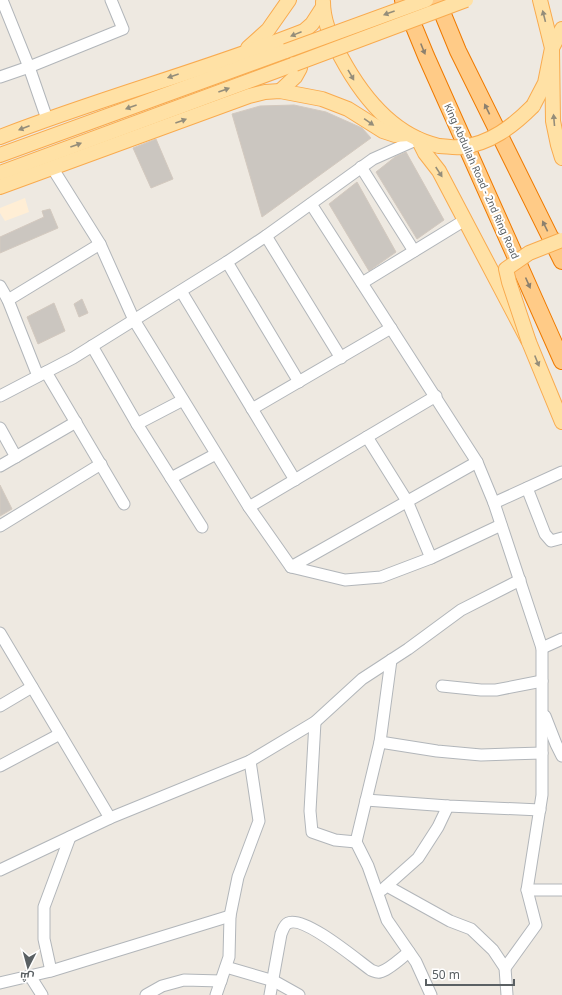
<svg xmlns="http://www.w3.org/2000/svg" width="562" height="995" font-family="'Noto Sans',Cairo,sans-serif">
  <rect width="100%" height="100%" fill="#eee9e1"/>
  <path fill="#ffeed5" d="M25 198 29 212 5 221 0 213V208Z"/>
  <g fill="#cbc6c0" stroke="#d3c9bf">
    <path d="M294 105 326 112 362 128 371 138 262 217 232 114 260 106Z"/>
    <path d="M156 139 173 179 151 188 133 148Z"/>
    <path d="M406 152 444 220 417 239 376 172 395 157Z"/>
    <path d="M357 182 396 252 369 271 329 204Z"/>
    <path d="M50 209 58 228 0 253V237L44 217 42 211Z"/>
    <path d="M82 299 88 313 79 317 74 304Z"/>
    <path d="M54 303 65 331 38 344 27 317Z"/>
    <path d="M0 485 12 509 0 516Z"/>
  </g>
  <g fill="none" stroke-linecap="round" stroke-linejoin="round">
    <defs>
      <g id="minor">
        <path d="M2 0 29 67 47 119"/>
        <path d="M0 77 29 67 123 29 111 0"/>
        <path d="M361 167 414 251"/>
        <path d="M53 169 100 244 134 320 249 507 291 567 477 462"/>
        <path d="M311 204 477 462 494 503 542 648V795L527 890 536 925 505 968"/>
        <path d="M266 236 341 358"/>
        <path d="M227 262 299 382"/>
        <path d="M362 283 465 220"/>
        <path d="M0 286 8 300 38 376"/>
        <path d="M181 291 295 480"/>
        <path d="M8 300 100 244"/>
        <path d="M92 346 137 424 183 400"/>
        <path d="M46 372 124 504"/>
        <path d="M0 396 73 358 227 262 266 236 373 159 418 139"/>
        <path d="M252 409 391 328"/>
        <path d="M137 424 202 527"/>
        <path d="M0 428 16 457"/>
        <path d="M367 437 407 501 431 558"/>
        <path d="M0 466 76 422"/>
        <path d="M171 478 216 454"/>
        <path d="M527 488 545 534 551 541 562 538"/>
        <path d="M494 503 562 472"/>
        <path d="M249 507 436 396"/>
        <path d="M0 526 101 464"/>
        <path d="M291 567 345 580 381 577 431 558 501 525"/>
        <path d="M0 633 110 818"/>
        <path d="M542 648 562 639"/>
        <path d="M442 686 481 690H496L542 681"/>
        <path d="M0 706 32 687"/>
        <path d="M545 716 556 744 562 756"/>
        <path d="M315 722 310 811 312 832 335 840 356 842 380 742 391 660"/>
        <path d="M380 742 437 751 481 755 542 753"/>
        <path d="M0 766 60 734"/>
        <path d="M366 800 448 806 540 810"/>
        <path d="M356 842 368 866 387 920 416 962 431 995"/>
        <path d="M0 870 110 818 250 761 315 722 362 679 408 649 461 610 520 580"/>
        <path d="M387 886 450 921 471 929 493 950 505 968 507 995"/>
        <path d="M382 890 418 858 438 827 448 806"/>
        <path d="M527 890H562"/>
        <path d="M226 967 274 981 299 995"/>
        <path d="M51 971 44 939V907L70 837"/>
        <path d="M30 976 42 995"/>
        <path d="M0 983 51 971 230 916"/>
        <path d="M146 995 162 986 184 980 221 981"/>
        <path d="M216 995 229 957 230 916 238 877 259 821 250 761"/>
        <path d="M270 995 281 934C283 930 284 925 288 923 304 915 357 960 371 970 374 971 377 973 380 972 389 970 402 957 409 952"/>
      </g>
      <g id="major">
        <path d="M323 2C323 22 332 41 341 57 362 96 394 136 439 146"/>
        <path d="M562 29 552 48 553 121 558 145 562 158"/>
        <path d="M248 48 268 30 289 0"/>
        <path d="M280 91 295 77 300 68 297 56"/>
        <path d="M533 106 545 83 552 48 540 0"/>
        <path d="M0 137C100 98 205 70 304 31L312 24 323 7"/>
        <path d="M418 139 425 153 439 171 529 342 562 422"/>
        <path d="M0 155 286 51"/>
        <path d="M0 173 295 64"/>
        <path d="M0 187 249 96 265 92 280 91 322 99 348 109 383 131 395 135 408 134"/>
      </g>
      <g id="highway">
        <path d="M403 0 426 56 562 361"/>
        <path d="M437 0 458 51 562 261"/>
      </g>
    </defs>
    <use href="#minor" stroke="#b2b6ba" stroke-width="13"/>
    <use href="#major" stroke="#f9ab4f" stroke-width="16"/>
    <use href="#highway" stroke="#ef7a00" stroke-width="18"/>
    <use href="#minor" stroke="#fff" stroke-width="11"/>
    <use href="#major" stroke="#ffe1a5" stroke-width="14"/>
    <use href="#highway" stroke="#ffcb87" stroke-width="16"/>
    <defs>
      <g id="major-bridge">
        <path d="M286 51 426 0"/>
        <path d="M295 64 466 0"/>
        <path d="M439 146C446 146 454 148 461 147 490 144 513 126 533 106"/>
        <path d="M529 342 509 282 506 269 529 253 562 240"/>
      </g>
    </defs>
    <use href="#major-bridge" stroke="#f9ab4f" stroke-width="16" stroke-linecap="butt"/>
    <use href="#major-bridge" stroke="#ffe1a5" stroke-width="14"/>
  </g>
  <defs><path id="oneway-solid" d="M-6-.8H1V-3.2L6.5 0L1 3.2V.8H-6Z"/></defs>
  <g fill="#948d7a">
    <use href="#oneway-solid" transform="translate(389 13) rotate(160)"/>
    <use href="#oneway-solid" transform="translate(544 16) rotate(-104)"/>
    <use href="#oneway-solid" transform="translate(296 34) rotate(158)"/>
    <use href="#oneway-solid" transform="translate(351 75) rotate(60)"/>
    <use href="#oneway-solid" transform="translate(173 76) rotate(161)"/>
    <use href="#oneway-solid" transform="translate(224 90) rotate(-20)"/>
    <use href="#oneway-solid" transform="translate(131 107) rotate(160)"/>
    <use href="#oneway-solid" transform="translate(554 120) rotate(-95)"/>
    <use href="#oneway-solid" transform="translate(181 121) rotate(-20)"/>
    <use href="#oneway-solid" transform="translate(369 122) rotate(35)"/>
    <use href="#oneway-solid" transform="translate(24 128) rotate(159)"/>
    <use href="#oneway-solid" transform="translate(76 145) rotate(-20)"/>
    <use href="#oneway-solid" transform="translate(439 172) rotate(57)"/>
    <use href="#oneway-solid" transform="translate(537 361) rotate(68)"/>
  </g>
  <g fill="#8c806e">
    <use href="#oneway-solid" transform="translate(423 49) rotate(68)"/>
    <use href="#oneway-solid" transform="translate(487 109) rotate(-116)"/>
    <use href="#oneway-solid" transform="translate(545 226) rotate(-116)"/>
    <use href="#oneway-solid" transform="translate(528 283) rotate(66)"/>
  </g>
  <g text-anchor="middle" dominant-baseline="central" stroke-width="4" stroke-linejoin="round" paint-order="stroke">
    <g font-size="10" fill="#5a6063" stroke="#fff">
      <text transform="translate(482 181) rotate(66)">King Abdullah Road - 2nd Ring Road</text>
    </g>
  </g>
  <g transform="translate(28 967) rotate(186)" stroke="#ffffff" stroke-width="3" paint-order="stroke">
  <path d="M0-3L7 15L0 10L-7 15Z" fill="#5a6063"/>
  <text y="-6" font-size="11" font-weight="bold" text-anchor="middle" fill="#5a6063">ش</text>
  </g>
  <path d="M426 979v6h88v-6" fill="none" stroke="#5a6063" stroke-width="2"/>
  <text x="432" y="979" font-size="12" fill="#5a6063" stroke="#ffffff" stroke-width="3" paint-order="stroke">50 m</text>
</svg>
